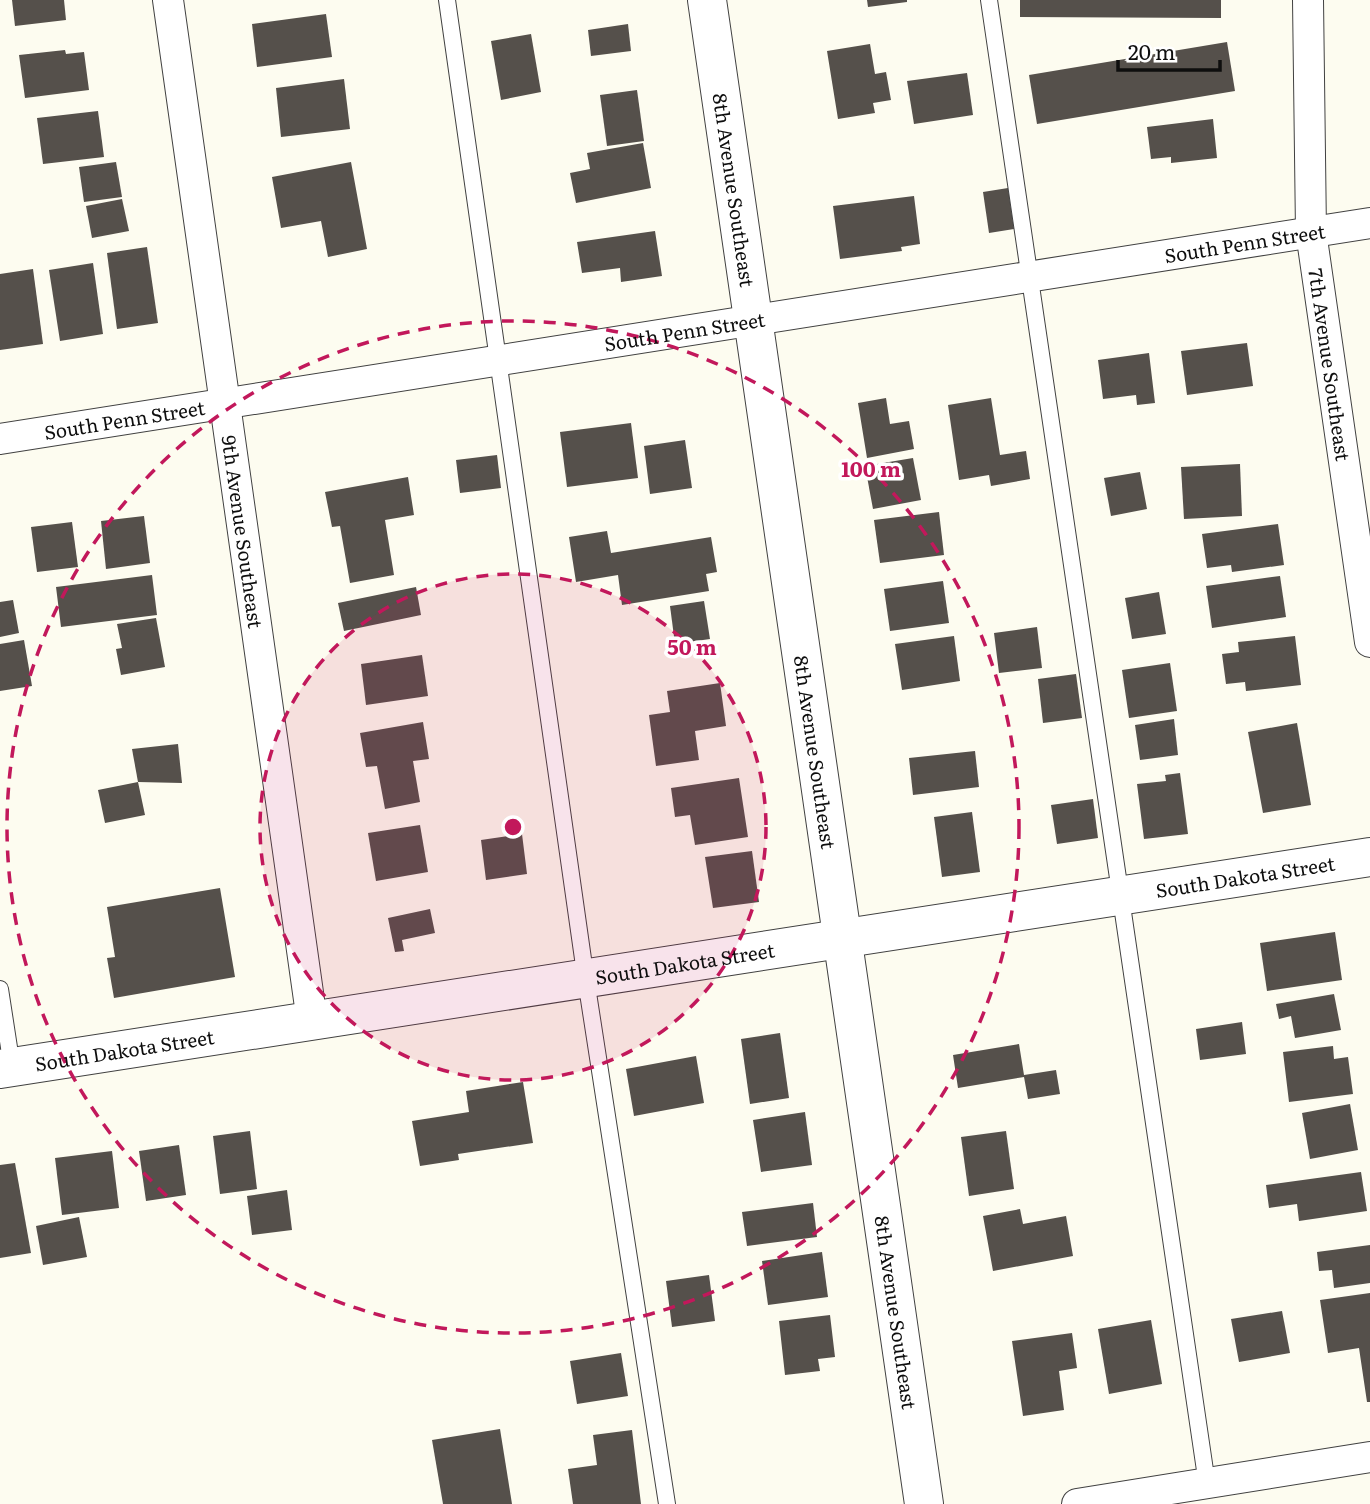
<svg xmlns="http://www.w3.org/2000/svg" width="1370" height="1504" font-family="Literata,serif">
  <rect width="100%" height="100%" fill="#fdfcf0"/>
  <g fill="#55504b">
    <path d="M12 0H64L66 20 15 26Z"/>
    <path d="M867 0H907V2L868 7Z"/>
    <path d="M1020 0H1221V18L1020 17Z"/>
    <path d="M326 14 332 57 257 67 252 24Z"/>
    <path d="M628 24 631 51 591 56 588 30Z"/>
    <path d="M531 34 541 92 501 100 491 41Z"/>
    <path d="M1227 42 1235 91 1037 124 1029 75Z"/>
    <path d="M870 44 875 74 886 72 891 100 873 103 875 113 838 119 827 51Z"/>
    <path d="M65 50 66 54 84 52 89 90 25 98 19 55Z"/>
    <path d="M967 73 973 115 914 124 907 81Z"/>
    <path d="M344 79 350 129 281 137 276 88Z"/>
    <path d="M637 90 644 141 607 146 600 95Z"/>
    <path d="M98 111 104 157 43 164 37 118Z"/>
    <path d="M1213 119 1217 158 1171 163V157L1151 159 1147 127Z"/>
    <path d="M643 143 651 188 576 203 570 173 590 169 587 153Z"/>
    <path d="M116 162 122 197 84 202 79 167Z"/>
    <path d="M351 162 367 249 328 257 321 221 281 228 272 177Z"/>
    <path d="M1008 188 1014 229 989 233 983 192Z"/>
    <path d="M914 196 920 244 901 247 902 251 840 259 833 206Z"/>
    <path d="M122 199 129 231 92 238 86 206Z"/>
    <path d="M655 231 662 276 621 282 620 268 582 273 577 242Z"/>
    <path d="M147 247 158 323 117 329 107 253Z"/>
    <path d="M93 263 103 334 60 341 49 270Z"/>
    <path d="M33 269 43 344 0 350V274Z"/>
    <path d="M1247 343 1253 386 1187 395 1181 351Z"/>
    <path d="M1149 353 1155 403 1137 405 1136 395 1103 399 1098 360Z"/>
    <path d="M886 398 890 424 909 421 914 449 867 458 858 403Z"/>
    <path d="M991 398 1000 455 1026 451 1030 479 991 486 989 475 959 480 948 405Z"/>
    <path d="M631 423 638 478 567 487 560 432Z"/>
    <path d="M685 440 692 488 650 494 644 446Z"/>
    <path d="M497 455 501 488 460 493 456 460Z"/>
    <path d="M913 458 921 500 873 509 865 466Z"/>
    <path d="M1240 464 1242 516 1184 519 1181 467Z"/>
    <path d="M1140 472 1147 509 1111 516 1104 478Z"/>
    <path d="M408 477 414 515 385 520 394 575 350 583 340 526 332 527 325 492Z"/>
    <path d="M939 512 944 555 880 563 874 520Z"/>
    <path d="M144 516 150 563 106 569 101 521Z"/>
    <path d="M72 522 78 567 37 572 31 527Z"/>
    <path d="M1278 524 1284 565 1232 572 1231 565 1207 568 1202 534Z"/>
    <path d="M607 531 611 553 711 537 717 572 706 574 709 591 622 605 618 575 576 582 569 537Z"/>
    <path d="M152 575 157 615 61 627 56 587Z"/>
    <path d="M1280 576 1286 617 1212 628 1206 586Z"/>
    <path d="M943 581 949 623 890 631 884 589Z"/>
    <path d="M416 587 421 615 344 631 338 603Z"/>
    <path d="M1159 592 1166 634 1132 639 1125 598Z"/>
    <path d="M13 600 19 633 0 637V602Z"/>
    <path d="M704 601 710 639 675 644 670 606Z"/>
    <path d="M156 618 165 667 121 675 116 649 122 648 117 624Z"/>
    <path d="M1037 627 1042 668 999 673 994 633Z"/>
    <path d="M954 636 960 681 902 690 895 644Z"/>
    <path d="M1295 636 1301 685 1246 691 1245 682 1226 684 1222 654 1239 652 1238 642Z"/>
    <path d="M24 640 32 686 0 691V644Z"/>
    <path d="M422 655 428 696 366 705 361 664Z"/>
    <path d="M1170 663 1177 711 1129 718 1122 670Z"/>
    <path d="M1076 674 1082 718 1043 723 1038 679Z"/>
    <path d="M720 683 726 726 695 731 699 760 656 766 649 715 670 712 667 691Z"/>
    <path d="M1174 719 1178 755 1140 760 1135 725Z"/>
    <path d="M423 722 429 759 413 761 420 802 385 809 377 766 366 767 360 733Z"/>
    <path d="M1297 723 1311 805 1263 813 1248 732Z"/>
    <path d="M178 744 182 783 138 782 132 749Z"/>
    <path d="M975 751 979 787 913 795 909 758Z"/>
    <path d="M1180 773 1188 834 1144 839 1137 784 1166 781 1165 775Z"/>
    <path d="M739 778 748 837 695 845 690 815 675 817 671 788Z"/>
    <path d="M138 782 145 815 105 823 98 790Z"/>
    <path d="M1093 799 1098 838 1057 844 1051 805Z"/>
    <path d="M972 812 980 872 942 877 934 817Z"/>
    <path d="M420 825 428 872 376 881 368 833Z"/>
    <path d="M522 834 527 874 486 880 481 840Z"/>
    <path d="M752 851 759 902 713 908 705 857Z"/>
    <path d="M220 888 235 977 114 998 107 958 115 957 107 907Z"/>
    <path d="M430 909 435 933 402 940 404 951 395 952 388 918Z"/>
    <path d="M1335 932 1342 980 1267 991 1260 943Z"/>
    <path d="M1334 994 1341 1030 1295 1038 1291 1016 1279 1019 1276 1004Z"/>
    <path d="M1242 1022 1246 1054 1200 1060 1196 1029Z"/>
    <path d="M780 1033 789 1098 750 1104 741 1039Z"/>
    <path d="M1019 1044 1024 1075 1056 1070 1060 1094 1028 1099 1024 1077 958 1088 953 1055Z"/>
    <path d="M1333 1046 1334 1059 1348 1057 1353 1094 1289 1102 1283 1052Z"/>
    <path d="M696 1056 704 1103 634 1116 626 1069Z"/>
    <path d="M523 1082 533 1143 458 1154 459 1160 420 1166 412 1121 469 1112 466 1091Z"/>
    <path d="M1350 1104 1358 1150 1310 1159 1302 1113Z"/>
    <path d="M805 1112 812 1165 761 1172 753 1120Z"/>
    <path d="M250 1131 257 1189 220 1194 213 1136Z"/>
    <path d="M1006 1131 1014 1189 969 1196 961 1137Z"/>
    <path d="M179 1145 186 1195 146 1201 139 1151Z"/>
    <path d="M112 1151 119 1208 62 1215 55 1158Z"/>
    <path d="M15 1163 31 1253 0 1258V1165Z"/>
    <path d="M1361 1172 1367 1211 1299 1221 1297 1204 1269 1208 1266 1185Z"/>
    <path d="M287 1190 292 1230 252 1235 247 1196Z"/>
    <path d="M813 1203 817 1237 747 1246 742 1212Z"/>
    <path d="M1020 1209 1023 1224 1066 1216 1073 1256 993 1271 983 1216Z"/>
    <path d="M79 1217 87 1257 43 1265 36 1226Z"/>
    <path d="M1370 1245V1283L1334 1288 1332 1270 1319 1271 1317 1252Z"/>
    <path d="M822 1252 828 1297 768 1305 762 1261Z"/>
    <path d="M709 1275 715 1321 672 1327 666 1281Z"/>
    <path d="M1370 1293V1402H1367L1359 1348 1328 1353 1320 1300Z"/>
    <path d="M1282 1311 1290 1353 1239 1362 1231 1319Z"/>
    <path d="M830 1315 835 1357 818 1359 820 1371 785 1375 779 1321Z"/>
    <path d="M1151 1320 1162 1384 1109 1394 1098 1329Z"/>
    <path d="M1072 1333 1077 1368 1059 1371 1064 1410 1023 1416 1012 1341Z"/>
    <path d="M621 1353 628 1396 577 1404 570 1361Z"/>
    <path d="M500 1429 512 1504H443L432 1440Z"/>
    <path d="M632 1430 641 1504H573L568 1469 597 1465 593 1435Z"/>
  </g>
  <g fill="none" stroke-linecap="round" stroke-linejoin="round">
    <defs>
      <g id="service">
        <path d="M447 0 586 980 667 1504"/>
        <path d="M989 0 1207 1484"/>
        <path d="M0 989 12 1067"/>
      </g>
      <g id="minor">
        <path id="s1" d="M168 0 312 1021"/>
        <path id="s2" d="M1308 0 1311 232 1370 642"/>
        <path id="s3" d="M0 439 1370 223"/>
        <path d="M1077 1504 1370 1457"/>
      </g>
      <g id="tertiary">
        <path id="s4" d="M707 0 924 1504"/>
        <path id="s5" d="M0 1069 1370 857"/>
      </g>
    </defs>
    <use href="#service" stroke="#414141" stroke-width="18"/>
    <use href="#minor" stroke="#414141" stroke-width="32"/>
    <use href="#tertiary" stroke="#414141" stroke-width="40"/>
    <use href="#service" stroke="#fff" stroke-width="16"/>
    <use href="#minor" stroke="#fff" stroke-width="30"/>
    <use href="#tertiary" stroke="#fff" stroke-width="38"/>
  </g>
  <circle cx="513" cy="827" r="253" fill="#c2185b" fill-opacity=".12"/>
  <g fill="none" stroke="#c2185b" stroke-width="3.5" stroke-dasharray="12 9">
    <circle cx="513" cy="827" r="253"/>
    <circle cx="513" cy="827" r="506"/>
  </g>
  <g text-anchor="middle" dominant-baseline="central" stroke-width="7" stroke-linejoin="round" paint-order="stroke">
    <g font-size="19" fill="#0e0e0e" stroke="#fff">
      <text stroke="none"><textPath href="#s4" startOffset="192">8th Avenue Southeast</textPath></text>
      <text stroke="none"><textPath href="#s3" startOffset="1260">South Penn Street</textPath></text>
      <text stroke="none"><textPath href="#s3" startOffset="693">South Penn Street</textPath></text>
      <text stroke="none"><textPath href="#s2" startOffset="366">7th Avenue Southeast</textPath></text>
      <text stroke="none"><textPath href="#s3" startOffset="126">South Penn Street</textPath></text>
      <text stroke="none"><textPath href="#s1" startOffset="537">9th Avenue Southeast</textPath></text>
      <text stroke="none"><textPath href="#s4" startOffset="760">8th Avenue Southeast</textPath></text>
      <text stroke="none"><textPath href="#s5" startOffset="1260">South Dakota Street</textPath></text>
      <text stroke="none"><textPath href="#s5" startOffset="693">South Dakota Street</textPath></text>
      <text stroke="none"><textPath href="#s5" startOffset="126">South Dakota Street</textPath></text>
      <text stroke="none"><textPath href="#s4" startOffset="1326">8th Avenue Southeast</textPath></text>
    </g>
  </g>
  <circle cx="513" cy="827" r="10" fill="#c2185b" stroke="#fff" stroke-width="3.5"/>
  <g font-size="21" text-anchor="middle" font-weight="bold" fill="#c2185b" stroke="#fff" stroke-width="7" stroke-linejoin="round" paint-order="stroke">
    <text x="871" y="477">100 m</text>
    <text x="692" y="655">50 m</text>
  </g>
  <path d="M1118 60v10h102v-10" fill="none" stroke="#0e0e0e" stroke-width="3.5"/>
  <text x="1128" y="60" font-size="21" fill="#0e0e0e" stroke="#ffffff" stroke-width="5" paint-order="stroke">20 m</text>
</svg>
